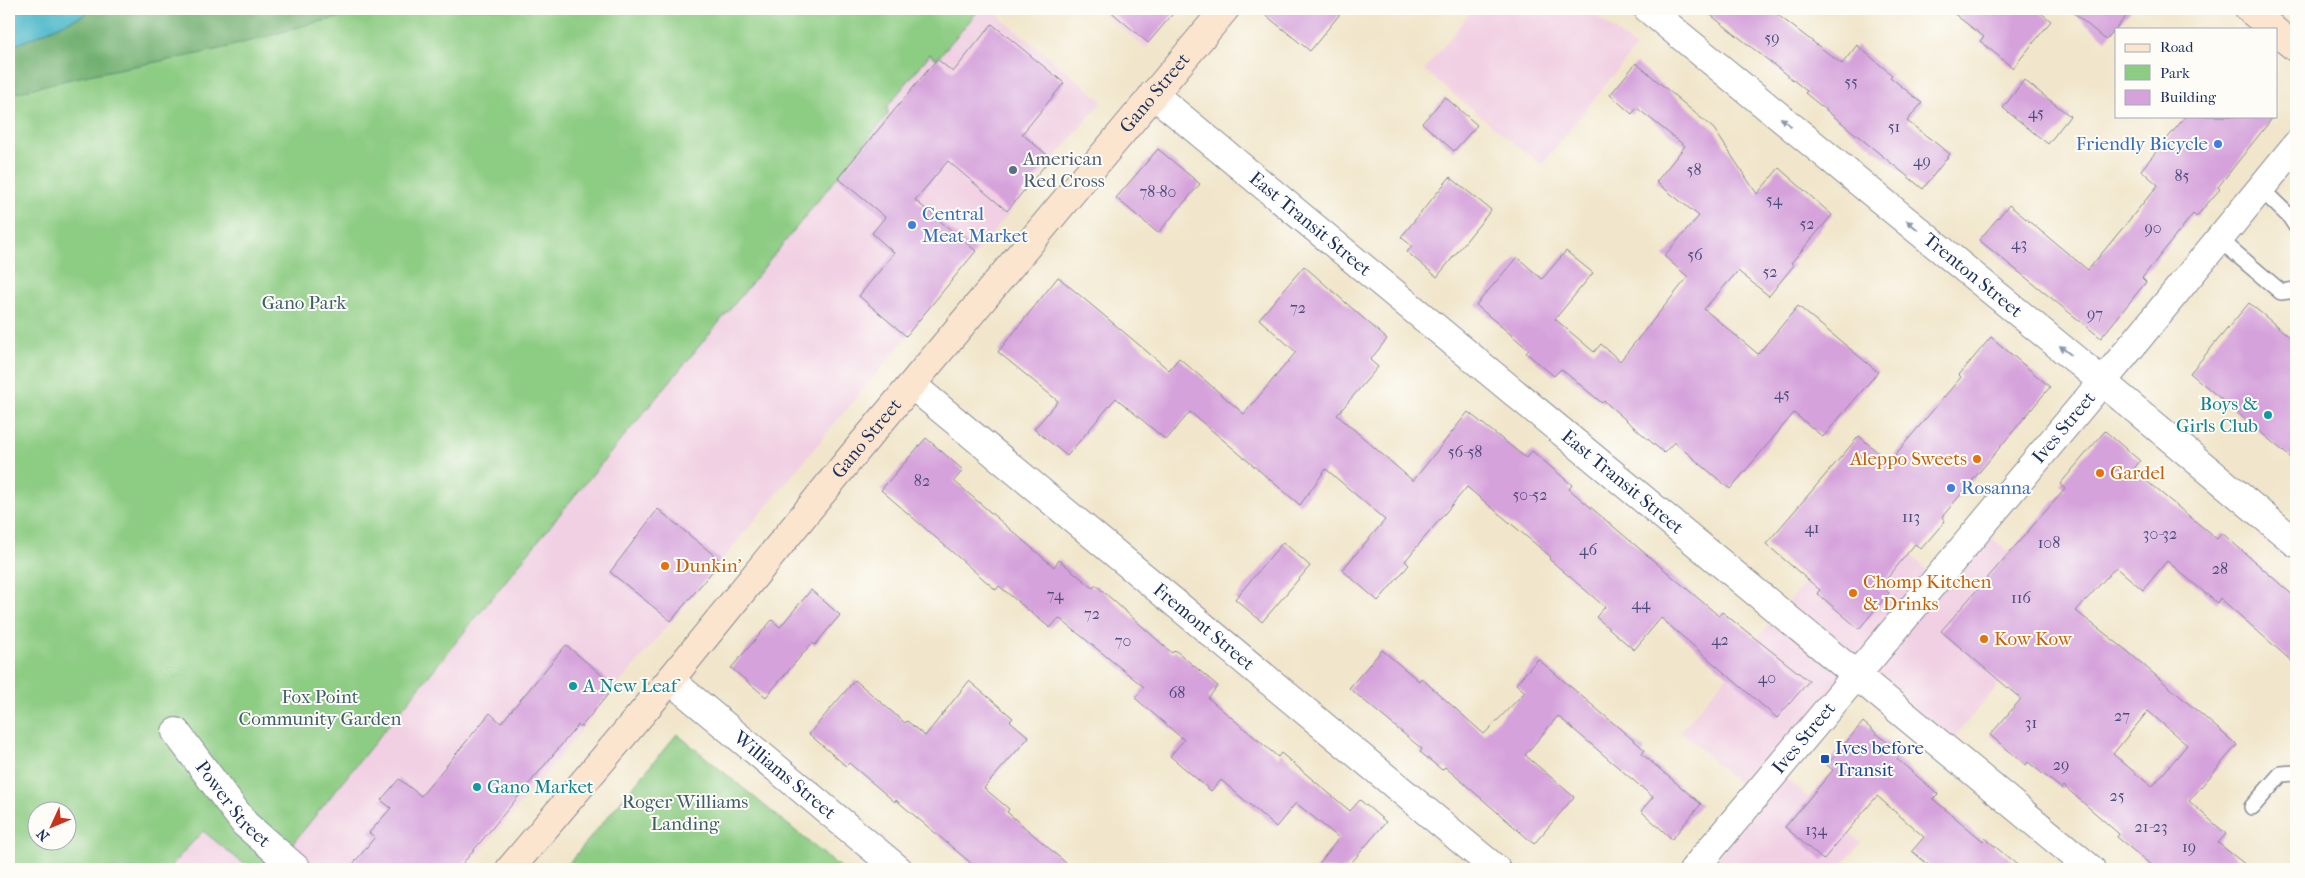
<svg xmlns="http://www.w3.org/2000/svg" width="2305" height="878" font-family="'IM FELL French Canon',serif">
  <rect width="100%" height="100%" fill="#fdfcf7"/>
  <filter id="ink" filterUnits="userSpaceOnUse"><feTurbulence type="fractalNoise" baseFrequency=".02" numOctaves="2"/><feDisplacementMap in="SourceGraphic" scale="10" xChannelSelector="R" yChannelSelector="G"/><feConvolveMatrix kernelMatrix="1 2 1 2 8 2 1 2 1" color-interpolation-filters="sRGB"/></filter>
  <filter id="wash" filterUnits="userSpaceOnUse"><feTurbulence type="fractalNoise" baseFrequency=".0096" numOctaves="4" result="noise"/><feDisplacementMap in="SourceGraphic" scale="20" xChannelSelector="R" yChannelSelector="G"/><feGaussianBlur stdDeviation="1.12" result="paint"/><feColorMatrix in="noise" values="0 0 0 0 0 0 0 0 0 0 0 0 0 0 0 0 0 1.4 0 .05"/><feComposite in="paint" operator="in"/></filter>
  <g filter="url(#wash)">
    <rect width="100%" height="100%" fill="#f1e6cb"/>
    <g fill="#f1d0e3">
      <path d="M980 9H990L1102 101 466 869H272L577 493 741 296 888 115 887 107 930 54 937 59Z"/>
      <path d="M1098 9H1179L1146 48Z"/>
      <path d="M1468 9H1588L1636 47 1541 165 1424 70 1471 12Z"/>
      <path d="M1863 512 1942 583 1984 531 2067 602 1943 751 1860 684 1784 777 1861 843 1838 869H1708L1761 804 1681 731Z"/>
      <path d="M203 831 250 869H168Z"/>
    </g>
    <g fill="#8dcc83" stroke="#547e70" fill-rule="evenodd">
      <path d="M97 9H980L937 59 930 54 887 107 888 114 741 296 577 493 272 869H250L203 831 168 869H9V48ZM38 810H68V840H38Z"/>
      <path d="M677 734 842 869H564Z"/>
    </g>
    <path fill="#72b071" stroke="#467068" d="M97 9H364C346 19 323 20 302 26 260 39 216 51 173 59 118 69 62 79 9 95V48Z"/>
    <path fill="#4eb9ca" stroke="#347494" d="M9 9H97L9 48Z"/>
    <g id="blocks">
      <g fill="#d5a2db" fill-rule="evenodd">
        <path d="M1108 9H1177L1148 43Z"/>
        <path d="M1258 9H1344L1310 51Z"/>
        <path d="M1703 9H1770L1842 64 1857 45 1892 75 1890 77 1922 103 1907 121 1950 154 1923 189 1805 93 1807 91Z"/>
        <path d="M1948 9H2036L2051 21 2013 68 1980 41 1984 37Z"/>
        <path d="M2069 9H2132L2106 40Z"/>
        <path d="M992 24 1064 83 1022 134 1051 158 1007 211 948 161 915 200 976 251 906 336 859 296 894 253 872 233 885 217 838 178 937 59 953 72Z"/>
        <path d="M1636 63 1714 129 1757 194 1779 168 1832 215 1791 263 1794 265 1769 296 1738 271 1704 309 1758 354 1798 306 1878 372 1823 437 1794 413 1730 489 1674 442 1664 453 1604 401 1602 403 1561 369 1554 376 1526 353 1529 350 1476 305 1517 257 1542 279 1566 251 1593 273 1555 319 1594 352 1601 344 1620 361 1688 277 1664 256 1699 216 1656 182 1685 146 1637 108 1632 114 1610 95Z"/>
        <path d="M2024 80 2070 116 2048 144 2003 108Z"/>
        <path d="M1445 97 1477 125 1454 151 1422 123Z"/>
        <path d="M2186 116H2274L2218 187 2220 189 2196 217 2193 214 2142 278 2146 282 2101 338 1979 240 2009 205 2088 270 2158 185 2141 170Z"/>
        <path d="M1158 149 1200 184 1158 233 1116 198Z"/>
        <path d="M1450 177 1491 210 1437 277 1407 252 1412 246 1401 237Z"/>
        <path d="M1304 266 1387 339 1370 360 1378 367 1337 415 1413 481 1468 412 1526 458 1532 451 1572 485 1569 489 1719 616 1722 612 1809 681 1777 718 1661 618 1634 650 1596 617 1605 607 1549 559 1551 557 1467 487 1405 561 1409 565 1378 601 1342 570 1385 520 1326 469 1300 505 1190 412 1166 440 1116 398 1067 456 1034 429 1058 401 998 352 1058 277 1169 370 1179 358 1244 414 1296 352 1259 319Z"/>
        <path d="M2249 303 2296 342V462L2190 373Z"/>
        <path d="M1991 337 2050 387 1942 517 1945 521 1921 549 1915 544 1881 586 1889 593 1859 629 1817 593 1820 590 1766 544 1859 436 1889 462 1961 377 1959 375Z"/>
        <path d="M2105 431 2140 461 2133 470 2217 539 2222 533 2296 598V665L2220 598 2217 603 2167 561 2143 590 2116 567 2076 611 2126 650 2237 745 2189 801 2226 834 2218 843 2251 869H2156L2117 837 2119 834 2064 786 2062 789 2028 762 2026 765 1990 735 2021 699 1941 631 2065 489 2060 484ZM2148 711 2187 745 2152 787 2113 754Z"/>
        <path d="M926 438 963 470 954 481 1054 567 1059 560 1093 588 1096 585 1172 653 1175 650 1218 686 1208 698 1278 757 1281 753 1350 811 1360 800 1386 822 1346 869H1315L1339 838 1296 803 1276 827 1221 780 1211 791 1170 756 1184 740 1135 698 1144 687 1059 618 1050 628 999 586 996 590 881 490Z"/>
        <path d="M658 509 721 561 671 621 610 572Z"/>
        <path d="M1283 542 1310 566 1262 622 1235 599Z"/>
        <path d="M811 590 840 615 815 645 812 643 766 697 731 668 772 620 780 627Z"/>
        <path d="M566 645 615 686 580 728 578 725 458 869H349L375 837 369 833 391 808 381 800 399 779 421 796 490 713 501 723Z"/>
        <path d="M1382 650 1419 681 1421 678 1484 734 1525 692 1516 684 1538 659 1645 750 1642 754 1701 804 1672 839 1641 811 1653 797 1558 716 1525 755 1574 797 1534 844 1445 767 1442 770 1420 752 1422 749 1349 688Z"/>
        <path d="M855 680 905 723 907 721 925 736 969 681 1013 718 1010 721 1029 737 984 788 1009 809 1007 812 1073 869H978L896 800 895 802 849 763 846 766 809 734Z"/>
        <path d="M1863 722 1901 754 1897 759 1938 794 1933 799 1983 841 1985 838 2022 869H1933L1912 851 1924 837 1877 796 1823 860 1785 827 1833 770 1827 765Z"/>
      </g>
    </g>
  </g>
  <g filter="url(#ink)">
    <use href="#blocks" fill-opacity="0" stroke="#868a94" stroke-width="1"/>
    <g fill="none" stroke-linecap="round" stroke-linejoin="round">
      <defs>
        <g id="service">
          <path d="M2261 189 2290 217 2296 226"/>
          <path d="M2220 240 2281 292 2296 290"/>
          <path d="M2252 807 2281 774 2296 773"/>
        </g>
        <g id="minor">
          <path id="s1" d="M1648 9 2081 364 2296 543"/>
          <path id="s2" d="M1153 94 2091 869"/>
          <path id="s3" d="M912 385 1496 869"/>
          <path id="s4" d="M670 680 898 869"/>
          <path id="s5" d="M176 732 245 824 297 869"/>
        </g>
        <g id="tertiary">
          <path id="s6" d="M1694 869 2122 358 2296 145"/>
        </g>
        <g id="secondary">
          <path d="M2249 9 2273 29"/>
          <path d="M2276 32 2296 48"/>
          <path id="s7" d="M510 869 670 680 852 456 1225 9"/>
        </g>
      </defs>
      <use href="#service" stroke="#868a94" stroke-width="18"/>
      <use href="#minor" stroke="#868a94" stroke-width="30"/>
      <use href="#tertiary" stroke="#868a94" stroke-width="30"/>
      <use href="#secondary" stroke="#868a94" stroke-width="30"/>
      <use href="#service" stroke="#fff" stroke-width="15"/>
      <use href="#minor" stroke="#fff" stroke-width="28"/>
      <use href="#tertiary" stroke="#fff" stroke-width="28"/>
      <use href="#secondary" stroke="#fbe5cf" stroke-width="28"/>
    </g>
    <defs><path id="oneway-solid" d="M-6-.8H1V-3.2L6.5 0L1 3.2V.8H-6Z" transform="scale(1.25)"/></defs>
    <g fill="#8d97ae">
      <use href="#oneway-solid" transform="translate(1786 122) rotate(-141)"/>
      <use href="#oneway-solid" transform="translate(1912 225) rotate(-141)"/>
      <use href="#oneway-solid" transform="translate(2065 350) rotate(-141)"/>
    </g>
  </g>
  <g fill="#3f7fe0" stroke="#fdfcf7" stroke-width="2">
    <circle cx="2218" cy="144" r="5"/>
    <circle cx="912" cy="225" r="5"/>
    <circle cx="1951" cy="488" r="5"/>
  </g>
  <circle fill="#5c6f8a" stroke="#fdfcf7" stroke-width="2" cx="1013" cy="170" r="5"/>
  <g fill="#0f9aa8" stroke="#fdfcf7" stroke-width="2">
    <circle cx="2268" cy="415" r="5"/>
    <circle cx="573" cy="686" r="5"/>
    <circle cx="477" cy="787" r="5"/>
  </g>
  <g fill="#e8710a" stroke="#fdfcf7" stroke-width="2">
    <circle cx="1977" cy="459" r="5"/>
    <circle cx="2100" cy="473" r="5"/>
    <circle cx="665" cy="566" r="5"/>
    <circle cx="1853" cy="593" r="5"/>
    <circle cx="1984" cy="639" r="5"/>
  </g>
  <rect fill="#1a4fb4" stroke="#fdfcf7" stroke-width="2" x="1820" y="754" width="10" height="10" rx="2.5"/>
  <g text-anchor="middle" dominant-baseline="central" stroke-width="4" stroke-linejoin="round" paint-order="stroke">
    <g font-size="16" fill="#4a4c7d">
      <text x="1772" y="37">59</text>
      <text x="1851" y="81">55</text>
      <text x="2036" y="112">45</text>
      <text x="1894" y="126">51</text>
      <text x="1922" y="160">49</text>
      <text x="1694" y="169">58</text>
      <text x="2182" y="175">85</text>
      <text x="1158" y="191">78-80</text>
      <text x="1774" y="199">54</text>
      <text x="1807" y="223">52</text>
      <text x="2153" y="227">90</text>
      <text x="2019" y="243">43</text>
      <text x="1695" y="254">56</text>
      <text x="1770" y="271">52</text>
      <text x="1298" y="307">72</text>
      <text x="2095" y="313">97</text>
      <text x="1782" y="393">45</text>
      <text x="1465" y="451">56-58</text>
      <text x="922" y="480">82</text>
      <text x="1530" y="494">50-52</text>
      <text x="1911" y="516">113</text>
      <text x="1812" y="527">41</text>
      <text x="2160" y="533">30-32</text>
      <text x="2049" y="542">108</text>
      <text x="1588" y="549">46</text>
      <text x="2220" y="568">28</text>
      <text x="1055" y="594">74</text>
      <text x="2021" y="597">116</text>
      <text x="1641" y="603">44</text>
      <text x="1092" y="613">72</text>
      <text x="1720" y="639">42</text>
      <text x="1123" y="640">70</text>
      <text x="1767" y="677">40</text>
      <text x="1177" y="692">68</text>
      <text x="2122" y="715">27</text>
      <text x="2031" y="722">31</text>
      <text x="2061" y="764">29</text>
      <text x="2117" y="795">25</text>
      <text x="2151" y="826">21-23</text>
      <text x="1816" y="829">134</text>
      <text x="2189" y="846">19</text>
    </g>
    <g font-size="19" fill="#1b2f5e" stroke="#fdfcf7">
      <text stroke="none"><textPath href="#s7" startOffset="1009">Gano Street</textPath></text>
      <text stroke="none"><textPath href="#s2" startOffset="204">East Transit Street</textPath></text>
      <text stroke="none"><textPath href="#s1" startOffset="420">Trenton Street</textPath></text>
      <text stroke="none"><textPath href="#s6" startOffset="576">Ives Street</textPath></text>
      <text stroke="none"><textPath href="#s7" startOffset="559">Gano Street</textPath></text>
      <text stroke="none"><textPath href="#s2" startOffset="609">East Transit Street</textPath></text>
      <text stroke="none"><textPath href="#s3" startOffset="379">Fremont Street</textPath></text>
      <text stroke="none"><textPath href="#s6" startOffset="171">Ives Street</textPath></text>
      <text stroke="none"><textPath href="#s4" startOffset="149">Williams Street</textPath></text>
      <text stroke="none"><textPath href="#s5" startOffset="92">Power Street</textPath></text>
    </g>
    <g font-size="19" fill="#366cbe" stroke="#fdfcf7" text-anchor="start">
      <text x="2208" y="144" text-anchor="end">Friendly Bicycle</text>
      <text x="922" y="214">Central<tspan x="922" dy="22">Meat Market</tspan></text>
      <text x="1961" y="488">Rosanna</text>
    </g>
    <g font-size="19" fill="#4e5e75" stroke="#fdfcf7" text-anchor="start">
      <text x="1023" y="159">American<tspan x="1023" dy="22">Red Cross</tspan></text>
    </g>
    <g font-size="19" fill="#3d5e69" stroke="#fdfcf7">
      <text x="304" y="303">Gano Park</text>
      <text x="320" y="697">Fox Point<tspan x="320" dy="22">Community Garden</tspan></text>
      <text x="685" y="802">Roger Williams<tspan x="685" dy="22">Landing</tspan></text>
    </g>
    <g font-size="19" fill="#0d838f" stroke="#fdfcf7" text-anchor="start">
      <text x="2258" y="404" text-anchor="end">Boys &amp;<tspan x="2258" dy="22">Girls Club</tspan></text>
      <text x="583" y="686">A New Leaf</text>
      <text x="487" y="787">Gano Market</text>
    </g>
    <g font-size="19" fill="#c56008" stroke="#fdfcf7" text-anchor="start">
      <text x="1967" y="459" text-anchor="end">Aleppo Sweets</text>
      <text x="2110" y="473">Gardel</text>
      <text x="675" y="566">Dunkin'</text>
      <text x="1863" y="582">Chomp Kitchen<tspan x="1863" dy="22">&amp; Drinks</tspan></text>
      <text x="1994" y="639">Kow Kow</text>
    </g>
    <g font-size="19" fill="#164399" stroke="#fdfcf7" text-anchor="start">
      <text x="1835" y="748">Ives before<tspan x="1835" dy="22">Transit</tspan></text>
    </g>
  </g>
  <rect width="2305" height="878" fill="none" stroke="#fdfcf7" stroke-width="30"/>
  <rect x="2115" y="28" width="162" height="90" fill="#fdfcf7" stroke="#a3aaba"/>
  <rect x="2125" y="44" width="25" height="8" fill="#fbe5cf" stroke="#a3aaba"/>
  <text x="2160" y="52" font-size="15" fill="#1b2f5e">Road</text>
  <rect x="2125" y="65" width="25" height="15" fill="#8dcc83" stroke="#a3aaba"/>
  <text x="2160" y="78" font-size="15" fill="#1b2f5e">Park</text>
  <rect x="2125" y="90" width="25" height="15" fill="#d5a2db" stroke="#a3aaba"/>
  <text x="2160" y="102" font-size="15" fill="#1b2f5e">Building</text>
  <g transform="translate(52 826) rotate(226)"><circle r="24" fill="#fdfcf7" stroke="#a3aaba"/>
  <path d="M0-4L9 19L0 12L-9 19Z" fill="#c8321e"/>
  <text y="-8" font-size="14" font-weight="bold" text-anchor="middle" fill="#1b2f5e">N</text>
  </g>
</svg>
